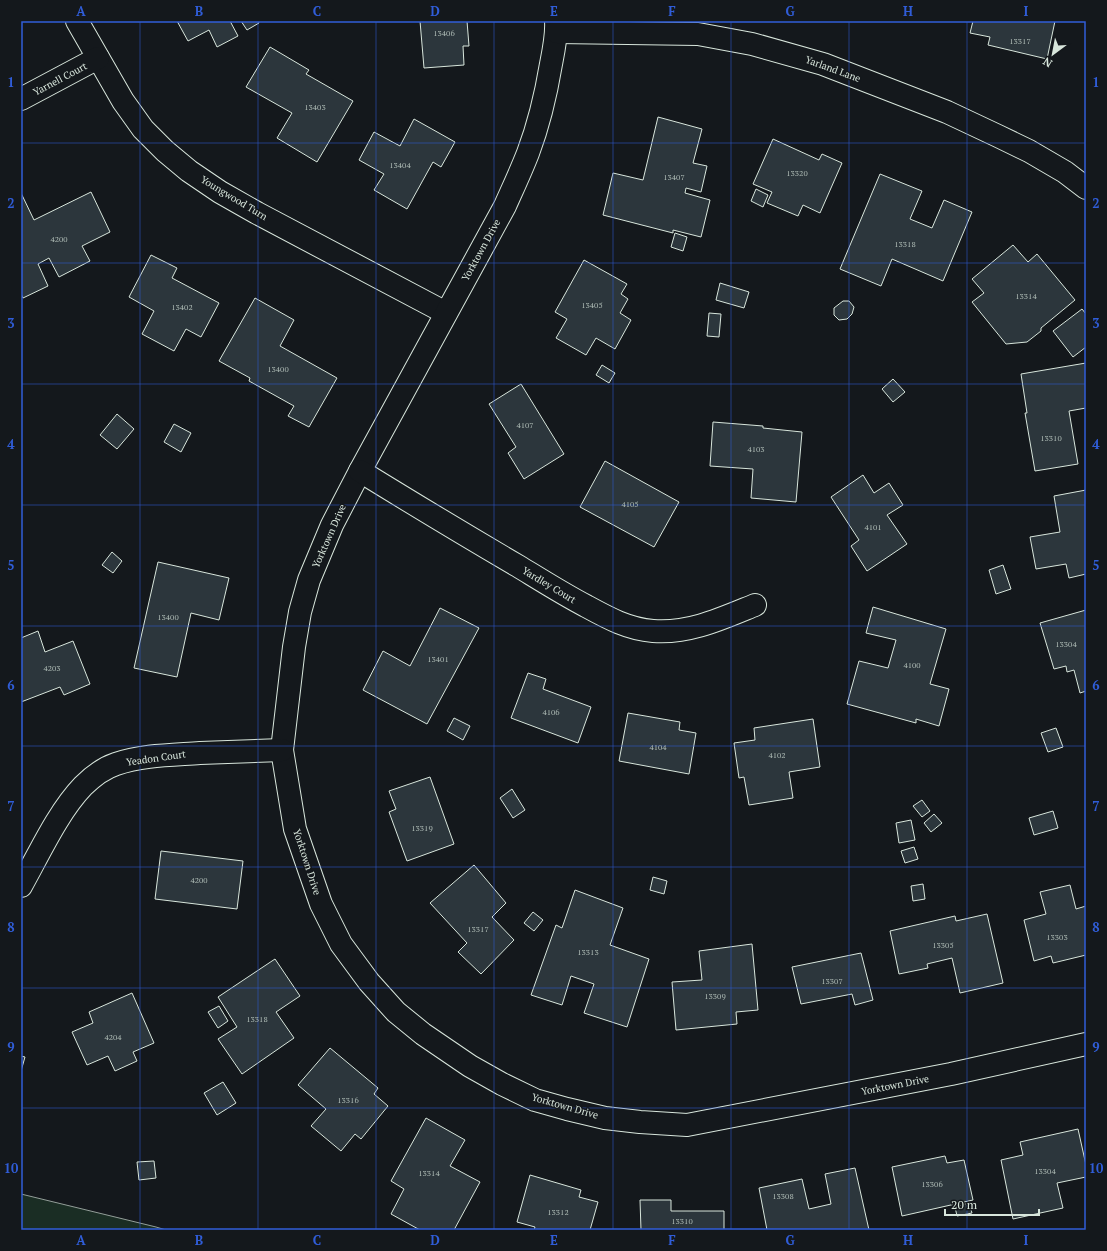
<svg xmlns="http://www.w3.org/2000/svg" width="1107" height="1251" font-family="'PT Serif',serif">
  <rect width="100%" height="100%" fill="#14181c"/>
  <path fill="#1a2d24" stroke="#939e99" d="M21 1194 156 1227 166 1230H21Z"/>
  <g fill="#2c363c" stroke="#d8e6dc">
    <path d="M177 21H230L238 36 217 47 209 30 188 41Z"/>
    <path d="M241 21H258L259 23 247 30Z"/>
    <path d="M420 21H467L469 46H463L464 65 424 68Z"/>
    <path d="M973 21H1055L1047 59 988 45 990 37 970 33Z"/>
    <path d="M270 47 309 70 306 74 353 101 317 162 277 138 292 113 246 87Z"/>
    <path d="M658 117 702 129 693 163 707 166 701 192 686 188 685 193 710 200 701 237 673 230V233L603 215 613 173 643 180Z"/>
    <path d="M414 119 455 142 441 167 433 162 407 209 374 190 384 174 359 160 374 132 400 146Z"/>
    <path d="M773 139 819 160 822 154 842 163 820 213 803 205 798 216 767 203 772 192 753 184Z"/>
    <path d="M880 174 922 191 910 219 932 228 944 200 972 212 943 281 892 259 881 286 840 269Z"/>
    <path d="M756 189 768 195 763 207 751 201Z"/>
    <path d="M91 192 110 232 82 246 90 261 59 277 49 258 38 264 48 286 23 298 21 294V193L34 220Z"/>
    <path d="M675 233 687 237 683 251 671 247Z"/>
    <path d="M1013 245 1028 262 1037 254 1075 300 1041 328V331L1027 342 1006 344 972 302 984 293 972 279Z"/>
    <path d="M151 255 177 268 172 278 219 303 201 337 186 329 174 351 142 334 154 311 129 297Z"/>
    <path d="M584 260 627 284 621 294 628 299 620 313 631 320 615 349 596 338 586 355 556 338 567 319 555 312Z"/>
    <path d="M720 283 749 292 744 308 716 300Z"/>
    <path d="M255 298 294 320 280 346 337 378 309 427 288 416 294 406 249 381 250 378 219 361Z"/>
    <path d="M843 301H849L854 307 852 314 847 319 839 320 834 315V308Z"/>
    <path d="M1082 309 1086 314V347L1073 357 1053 331Z"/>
    <path d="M709 313 721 314 719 337 707 336Z"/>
    <path d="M1086 363V408L1069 411 1078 464 1035 471 1025 413H1027L1021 374Z"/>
    <path d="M602 365 615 373 609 383 596 375Z"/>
    <path d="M893 379 905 392 893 402 882 389Z"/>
    <path d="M521 384 564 454 524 479 508 453 516 447 489 404Z"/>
    <path d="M117 414 134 429 117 449 100 435Z"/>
    <path d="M713 422 763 426V428L802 432 796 502 751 498 753 469 710 466Z"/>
    <path d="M174 424 191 433 181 452 164 442Z"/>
    <path d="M605 461 679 502 654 547 580 507Z"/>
    <path d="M863 475 874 493 889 483 903 505 887 515 907 544 867 571 851 546 859 540 831 497Z"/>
    <path d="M1086 490V574L1069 578 1066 564 1036 569 1030 537 1060 532 1054 496Z"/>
    <path d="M112 552 122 561 113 573 102 565Z"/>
    <path d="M158 562 229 578 219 620 191 613 177 677 134 668Z"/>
    <path d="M1003 565 1011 589 996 594 989 570Z"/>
    <path d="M873 607 946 629 930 684 949 689 939 726 916 719V723L847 704 859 661 888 668 896 640 866 633Z"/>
    <path d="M440 608 479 628 427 724 363 690 383 651 410 666Z"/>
    <path d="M1086 610V691L1080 693 1074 670 1067 672 1066 666 1054 669 1040 623Z"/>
    <path d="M38 631 45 652 73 641 90 684 64 695 60 687 21 702V638Z"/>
    <path d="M528 673 546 679 543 689 591 707 578 743 511 718Z"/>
    <path d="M628 713 680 722 679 730 696 733 689 774 619 761Z"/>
    <path d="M454 718 470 726 463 740 447 731Z"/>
    <path d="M813 719 820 767 789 772 793 798 749 805 744 777 739 778 734 743 755 740 754 728Z"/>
    <path d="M1056 728 1063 747 1048 752 1041 733Z"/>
    <path d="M430 777 454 844 407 861 389 812 396 809 389 791Z"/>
    <path d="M512 789 525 810 513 818 500 798Z"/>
    <path d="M922 800 930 811 922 817 913 806Z"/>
    <path d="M1053 811 1058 828 1034 835 1029 818Z"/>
    <path d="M934 814 942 823 931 832 924 823Z"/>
    <path d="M911 820 915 840 899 843 896 823Z"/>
    <path d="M914 847 918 859 905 863 901 851Z"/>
    <path d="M161 851 243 861 237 909 155 899Z"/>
    <path d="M474 865 506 903 492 917 514 940 481 974 458 952 467 943 430 903Z"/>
    <path d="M653 877 667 881 664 894 650 890Z"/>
    <path d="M923 884 925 899 913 901 911 886Z"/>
    <path d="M1070 885 1076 909 1086 906V955L1053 963 1051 956 1034 961 1024 920 1046 914 1040 892Z"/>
    <path d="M575 890 623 908 610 945 649 959 627 1027 584 1013 594 984 571 976 562 1005 531 995 556 925 562 928Z"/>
    <path d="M533 912 543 920 534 931 524 923Z"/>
    <path d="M987 914 1003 983 960 993 952 958 927 964 928 968 899 974 890 931 955 916 956 921Z"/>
    <path d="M752 944 758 1010 736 1012 737 1024 676 1030 672 982 702 980 699 951Z"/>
    <path d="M861 953 873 1000 855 1005 852 994 801 1004 792 967Z"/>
    <path d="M275 959 300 996 276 1012 294 1038 242 1074 218 1039 237 1027 218 997Z"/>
    <path d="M132 993 154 1043 133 1052 137 1061 115 1071 108 1056 87 1065 72 1032 93 1023 89 1012Z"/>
    <path d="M219 1006 228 1021 218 1028 208 1012Z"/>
    <path d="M330 1048 378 1088 374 1094 388 1106 361 1139 355 1134 341 1151 311 1126 326 1109 298 1085Z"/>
    <path d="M21 1056 25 1057 21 1071Z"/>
    <path d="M223 1082 236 1103 217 1115 204 1093Z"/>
    <path d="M426 1118 465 1140 450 1166 480 1182 454 1230H420L391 1214 404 1189 391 1181Z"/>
    <path d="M1078 1129 1086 1165V1177L1057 1183 1063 1208 1013 1219 1001 1160 1023 1155 1020 1142Z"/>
    <path d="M945 1156 947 1163 964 1160 973 1200 902 1216 892 1167Z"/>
    <path d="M154 1161 156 1178 139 1180 137 1162Z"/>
    <path d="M855 1168 869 1230H767L759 1188 802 1179 809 1209 831 1204 825 1174Z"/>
    <path d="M530 1175 581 1190 579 1197 598 1202 590 1230H534L535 1227 517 1222Z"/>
    <path d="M640 1200H671V1211H724V1230H641Z"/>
    <path d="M969 1203 972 1213 957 1216 955 1207Z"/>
  </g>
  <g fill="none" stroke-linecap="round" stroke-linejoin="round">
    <defs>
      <g id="street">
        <path d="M77 21 123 101 143 129 165 151 189 171 220 192 257 213 446 313"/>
        <path d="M556 21C557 35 554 49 551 64 546 94 539 124 528 153 521 171 513 188 505 206L360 471 332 525 309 580 300 612 294 647 282 750 295 829 321 904 341 944 369 982 396 1012 423 1034 470 1066 502 1084 535 1100 567 1109 605 1118 640 1122 687 1125 951 1074 1086 1044"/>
        <path d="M557 32 698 34 752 44 823 64 947 112 998 136 1029 151 1065 172 1086 188"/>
        <path d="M21 99 98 58"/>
        <path d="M360 471C412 503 465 535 518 566 541 580 563 594 586 606 608 618 628 629 653 631 689 634 723 618 755 605"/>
        <path d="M21 886C39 854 58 812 83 786 92 777 104 768 116 764 142 755 172 755 200 753 227 752 254 751 282 750"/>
      </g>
    </defs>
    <use href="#street" stroke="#d8e6dc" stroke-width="24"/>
    <use href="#street" stroke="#14181c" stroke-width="22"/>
  </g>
  <path fill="none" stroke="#305dd8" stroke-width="1" stroke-opacity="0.55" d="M140 21V1230M258 21V1230M376 21V1230M494 21V1230M613 21V1230M731 21V1230M849 21V1230M967 21V1230M21 143H1086M21 263H1086M21 384H1086M21 505H1086M21 626H1086M21 746H1086M21 867H1086M21 988H1086M21 1108H1086"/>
  <g text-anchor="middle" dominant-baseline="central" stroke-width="3" stroke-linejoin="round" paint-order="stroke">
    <g font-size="8" fill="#adbab4">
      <text x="444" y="33">13406</text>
      <text x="1020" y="41">13317</text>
      <text x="315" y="107">13403</text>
      <text x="400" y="165">13404</text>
      <text x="797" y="173">13320</text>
      <text x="674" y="177">13407</text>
      <text x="59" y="239">4200</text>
      <text x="905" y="244">13318</text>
      <text x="1026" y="296">13314</text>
      <text x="592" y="305">13405</text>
      <text x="182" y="307">13402</text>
      <text x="278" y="369">13400</text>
      <text x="525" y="425">4107</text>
      <text x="1051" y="438">13310</text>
      <text x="756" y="449">4103</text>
      <text x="630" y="504">4105</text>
      <text x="873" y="527">4101</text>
      <text x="168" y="617">13400</text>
      <text x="1066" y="644">13304</text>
      <text x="438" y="659">13401</text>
      <text x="912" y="665">4100</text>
      <text x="52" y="668">4203</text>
      <text x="551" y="712">4106</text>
      <text x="658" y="747">4104</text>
      <text x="777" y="755">4102</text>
      <text x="422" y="828">13319</text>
      <text x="199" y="880">4200</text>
      <text x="478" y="929">13317</text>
      <text x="1057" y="937">13303</text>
      <text x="943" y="945">13305</text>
      <text x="588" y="952">13313</text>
      <text x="832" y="981">13307</text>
      <text x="715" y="996">13309</text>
      <text x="257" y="1019">13318</text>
      <text x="113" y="1037">4204</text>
      <text x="348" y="1100">13316</text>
      <text x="1045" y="1171">13304</text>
      <text x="429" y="1173">13314</text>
      <text x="932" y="1184">13306</text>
      <text x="783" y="1196">13308</text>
      <text x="558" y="1212">13312</text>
      <text x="682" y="1221">13310</text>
    </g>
    <g font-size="10" fill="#d8e6dc" stroke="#14181c">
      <text transform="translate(833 69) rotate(20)">Yarland Lane</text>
      <text transform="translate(60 79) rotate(-28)">Yarnell Court</text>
      <text transform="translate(234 198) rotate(31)">Youngwood Turn</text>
      <text transform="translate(481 250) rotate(-61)">Yorktown Drive</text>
      <text transform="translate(329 536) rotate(-66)">Yorktown Drive</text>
      <text transform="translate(549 585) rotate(31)">Yardley Court</text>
      <text transform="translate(156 758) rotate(-8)">Yeadon Court</text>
      <text transform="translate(307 862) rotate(72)">Yorktown Drive</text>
      <text transform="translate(895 1085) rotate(-11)">Yorktown Drive</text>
      <text transform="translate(565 1106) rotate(16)">Yorktown Drive</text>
    </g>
  </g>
  <rect width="1107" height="1251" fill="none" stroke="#14181c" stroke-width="44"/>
  <g transform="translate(1053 54) rotate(212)" stroke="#14181c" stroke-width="3" paint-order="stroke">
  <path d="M0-3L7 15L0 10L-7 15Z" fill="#d8e6dc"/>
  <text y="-6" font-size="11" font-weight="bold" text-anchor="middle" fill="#d8e6dc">N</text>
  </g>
  <path d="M945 1209v6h94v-6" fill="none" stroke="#d8e6dc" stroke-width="2"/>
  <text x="951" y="1209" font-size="12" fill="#d8e6dc" stroke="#14181c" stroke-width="3" paint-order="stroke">20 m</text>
  <rect x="22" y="22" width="1063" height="1207" fill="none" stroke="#305dd8" stroke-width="1.5"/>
  <g font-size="13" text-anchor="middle" font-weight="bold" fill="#305dd8">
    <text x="81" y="16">A</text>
    <text x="199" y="16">B</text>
    <text x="317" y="16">C</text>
    <text x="435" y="16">D</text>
    <text x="554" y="16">E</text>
    <text x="672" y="16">F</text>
    <text x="790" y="16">G</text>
    <text x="908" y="16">H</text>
    <text x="1026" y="16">I</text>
    <text x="11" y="87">1</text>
    <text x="1096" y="87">1</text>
    <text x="11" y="208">2</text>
    <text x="1096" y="208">2</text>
    <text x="11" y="328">3</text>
    <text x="1096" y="328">3</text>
    <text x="11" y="449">4</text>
    <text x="1096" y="449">4</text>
    <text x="11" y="570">5</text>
    <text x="1096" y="570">5</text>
    <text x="11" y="690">6</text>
    <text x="1096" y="690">6</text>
    <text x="11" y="811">7</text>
    <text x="1096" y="811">7</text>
    <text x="11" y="932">8</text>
    <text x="1096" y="932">8</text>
    <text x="11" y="1052">9</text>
    <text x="1096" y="1052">9</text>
    <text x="11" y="1173">10</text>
    <text x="1096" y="1173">10</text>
    <text x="81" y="1245">A</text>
    <text x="199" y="1245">B</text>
    <text x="317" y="1245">C</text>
    <text x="435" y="1245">D</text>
    <text x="554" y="1245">E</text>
    <text x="672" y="1245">F</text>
    <text x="790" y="1245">G</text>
    <text x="908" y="1245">H</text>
    <text x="1026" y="1245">I</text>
  </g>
</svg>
